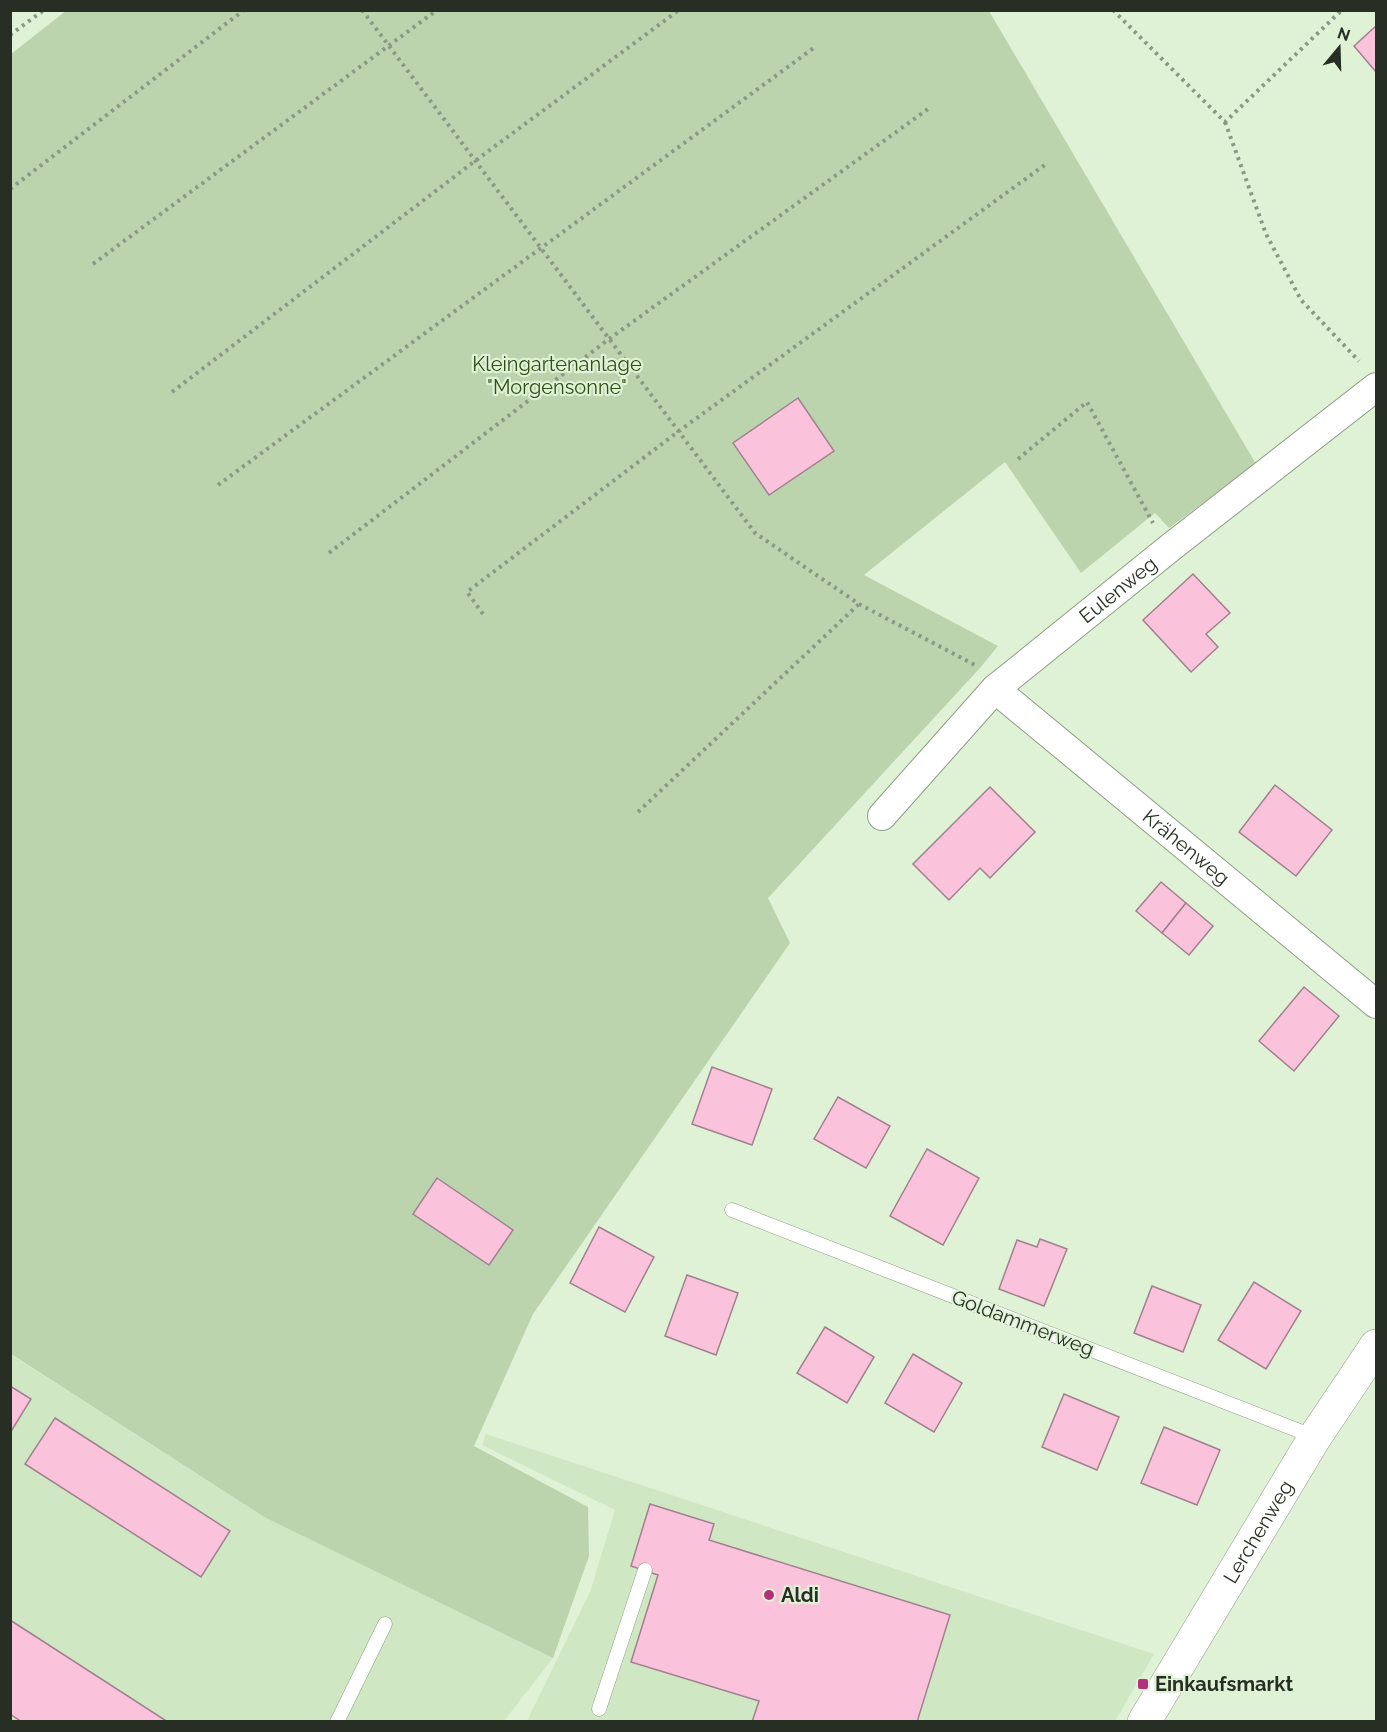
<svg xmlns="http://www.w3.org/2000/svg" width="1387" height="1732" font-family="Raleway,sans-serif">
  <rect width="100%" height="100%" fill="#dff2d6"/>
  <g fill="#d0e7c4">
    <path d="M10 1354 264 1517 553 1658 504 1721H11Z"/>
    <path d="M486 1434 1154 1654 1115 1721H527L590 1592 615 1510 482 1445Z"/>
  </g>
  <path fill="#bbd4ae" d="M67 10 989 11 1256 464 1169 528 1155 513 1081 573 1005 462 864 575 998 646 980 668 768 898 790 943 533 1314 474 1446 588 1507 589 1556 553 1658 264 1517 11 1354V54Z"/>
  <g fill="#fbc3db" stroke="#a1818f" stroke-width="1.5">
    <path d="M1376 26V72L1354 46Z"/>
    <path d="M798 398 834 451 769 495 733 443Z"/>
    <path d="M1193 574 1230 613 1206 634 1218 647 1191 672 1143 620Z"/>
    <path d="M1275 785 1332 830 1296 876 1239 832Z"/>
    <path d="M990 787 1035 832 990 878 980 868 949 900 913 864Z"/>
    <path d="M1161 882 1186 903 1162 933 1136 911Z"/>
    <path d="M1186 903 1213 926 1189 955 1162 933Z"/>
    <path d="M1304 987 1339 1016 1294 1071 1259 1041Z"/>
    <path d="M712 1067 772 1089 752 1145 692 1124Z"/>
    <path d="M838 1097 890 1126 866 1168 814 1139Z"/>
    <path d="M927 1149 979 1178 943 1245 890 1216Z"/>
    <path d="M437 1178 513 1230 489 1265 413 1214Z"/>
    <path d="M599 1227 654 1257 625 1312 570 1283Z"/>
    <path d="M1040 1239 1067 1249 1044 1306 999 1289 1017 1240 1037 1247Z"/>
    <path d="M687 1275 738 1293 716 1355 665 1336Z"/>
    <path d="M1254 1282 1301 1311 1266 1369 1218 1340Z"/>
    <path d="M1152 1286 1201 1305 1183 1352 1134 1333Z"/>
    <path d="M825 1327 874 1357 847 1403 797 1373Z"/>
    <path d="M913 1354 962 1383 934 1432 885 1403Z"/>
    <path d="M10 1386 31 1399 10 1433Z"/>
    <path d="M1064 1394 1119 1417 1097 1470 1042 1447Z"/>
    <path d="M55 1418 230 1531 201 1577 25 1464Z"/>
    <path d="M1164 1427 1220 1450 1197 1505 1141 1483Z"/>
    <path d="M650 1504 714 1524 709 1540 950 1615 917 1722H752L759 1701 631 1662 658 1575 631 1566Z"/>
    <path d="M10 1620 168 1722H22L10 1714Z"/>
  </g>
  <g fill="none" stroke-linecap="round" stroke-linejoin="round">
    <defs>
      <g id="lane">
        <path d="M732 1210 1315 1437"/>
        <path d="M599 1709 645 1570"/>
        <path d="M337 1722 385 1624"/>
      </g>
      <g id="street">
        <path id="s1" d="M995 689 1376 1004"/>
        <path id="s2" d="M882 816 995 689 1171 547 1376 387"/>
      </g>
      <g id="secondary">
        <path id="s3" d="M1144 1722 1315 1437 1376 1346"/>
      </g>
    </defs>
    <use href="#lane" stroke="#8c9e83" stroke-width="15"/>
    <use href="#street" stroke="#8c9e83" stroke-width="30"/>
    <use href="#secondary" stroke="#8c9e83" stroke-width="34"/>
    <g stroke="#8b9985" stroke-width="4" stroke-dasharray="3 4.5" stroke-linecap="butt">
      <path d="M362 10 755 533 859 604 975 665"/>
      <path d="M1113 10 1225 122 1342 10"/>
      <path d="M10 35 44 10"/>
      <path d="M1225 122 1266 234 1301 300 1359 361"/>
      <path d="M10 189 244 10"/>
      <path d="M93 264 437 10"/>
      <path d="M172 392 475 161 679 10"/>
      <path d="M1018 459 1087 402 1153 523"/>
      <path d="M218 485 815 47"/>
      <path d="M329 553 609 339 928 109"/>
      <path d="M483 614 467 592 679 431 1046 164"/>
      <path d="M638 812 859 604"/>
    </g>
    <use href="#lane" stroke="#fff" stroke-width="14"/>
    <use href="#street" stroke="#fff" stroke-width="28"/>
    <use href="#secondary" stroke="#fff" stroke-width="33"/>
  </g>
  <g fill="#b3307a" stroke="#dff2d6" stroke-width="2">
    <circle cx="769" cy="1595" r="6"/>
    <rect x="1137" y="1678" width="12" height="12" rx="3"/>
  </g>
  <g text-anchor="middle" dominant-baseline="central" stroke-width="4.5" stroke-linejoin="round" paint-order="stroke">
    <g font-size="20" fill="#2e5016" stroke="#dff2d6">
      <text x="557" y="364">Kleingartenanlage<tspan x="557" dy="23">"Morgensonne"</tspan></text>
    </g>
    <g font-size="20" fill="#272e23" stroke="#dff2d6">
      <text stroke="none"><textPath href="#s2" startOffset="328">Eulenweg</textPath></text>
      <text stroke="none"><textPath href="#s1" startOffset="248">Krähenweg</textPath></text>
      <text transform="translate(1023 1323) rotate(21)">Goldammerweg</text>
      <text stroke="none"><textPath href="#s3" startOffset="222">Lerchenweg</textPath></text>
    </g>
    <g font-size="20" font-weight="bold" fill="#272e23" stroke="#dff2d6" text-anchor="start">
      <text x="781" y="1595">Aldi</text>
      <text x="1155" y="1684">Einkaufsmarkt</text>
    </g>
  </g>
  <rect width="1387" height="1732" fill="none" stroke="#272e23" stroke-width="24"/>
  <g transform="translate(1339 48) rotate(19)" stroke="#dff2d6" stroke-width="4.5" paint-order="stroke">
  <path d="M0-4.5L10 22L0 15L-10 22Z" fill="#272e23"/>
  <text y="-9" font-size="16" font-weight="bold" text-anchor="middle" fill="#272e23">N</text>
  </g>
</svg>
